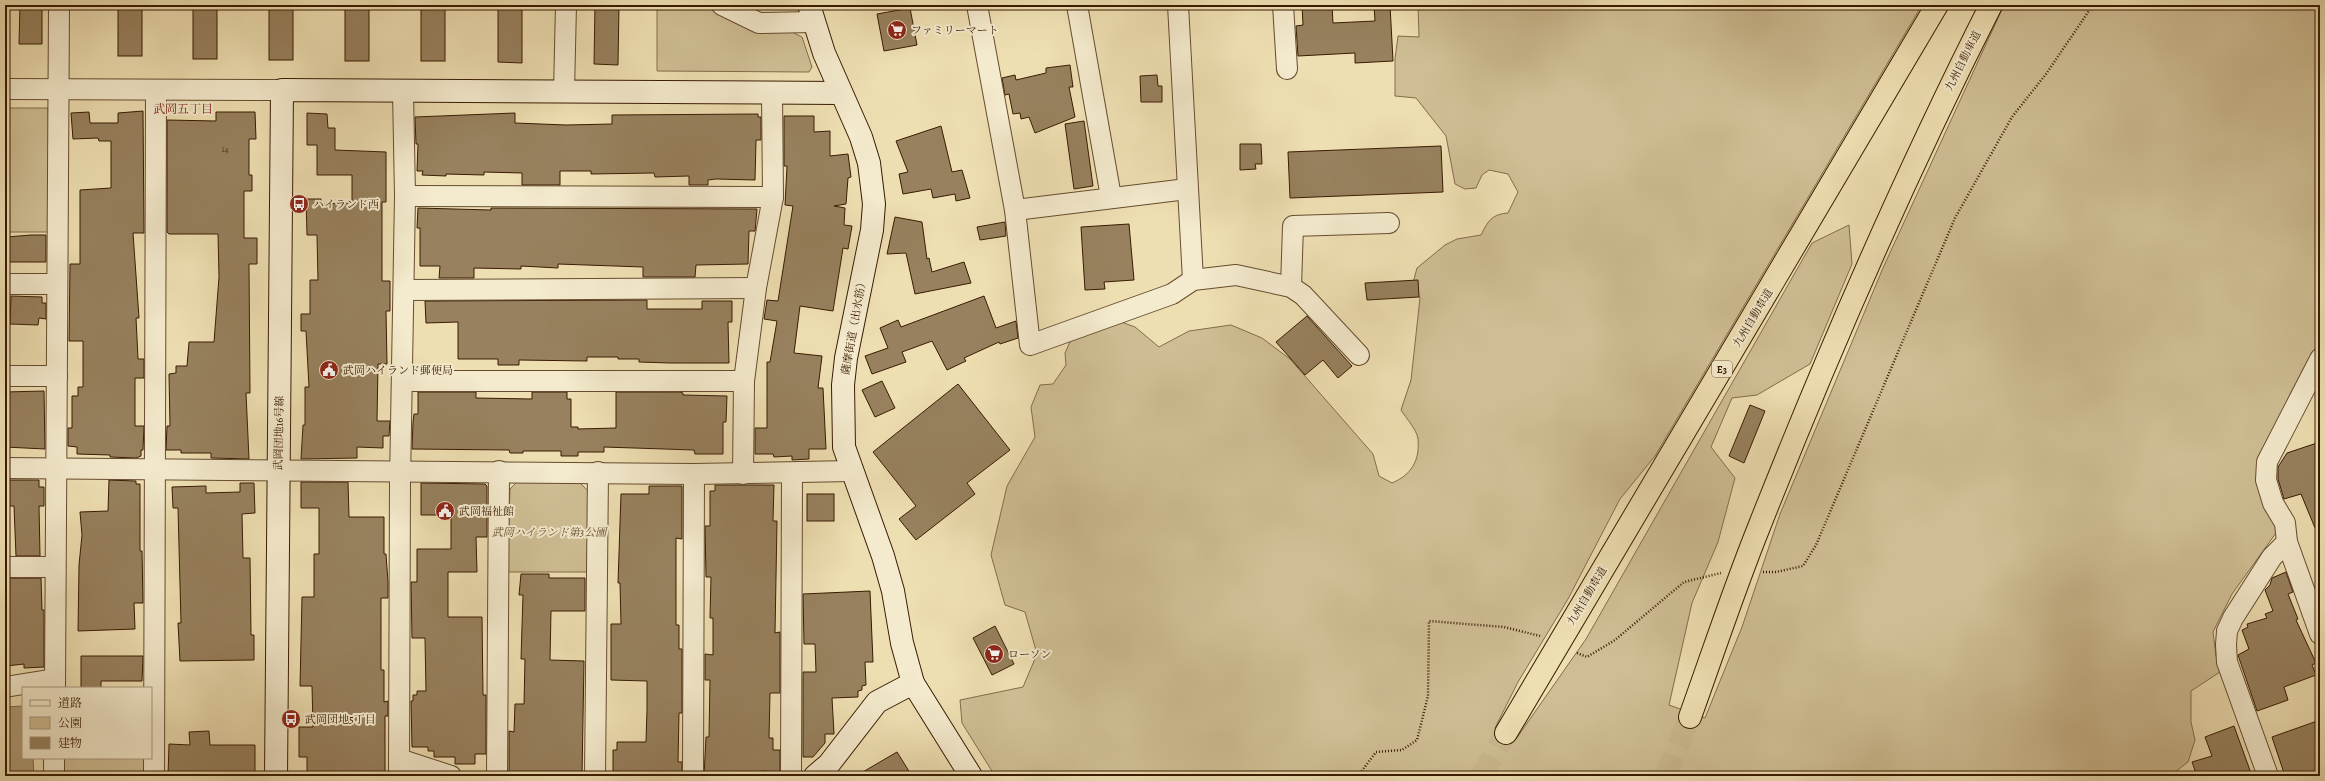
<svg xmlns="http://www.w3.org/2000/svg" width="2325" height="781" font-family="Alegreya,'Noto Serif JP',serif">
  <rect width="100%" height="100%" fill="#eedfb2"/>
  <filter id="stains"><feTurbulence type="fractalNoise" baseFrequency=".005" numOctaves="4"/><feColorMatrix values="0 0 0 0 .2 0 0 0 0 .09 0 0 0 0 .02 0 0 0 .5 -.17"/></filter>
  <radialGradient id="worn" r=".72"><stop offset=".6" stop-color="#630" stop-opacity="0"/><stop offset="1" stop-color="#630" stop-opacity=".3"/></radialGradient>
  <g fill="#cfbe94" stroke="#846c4b">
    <path d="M657 5H704L757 31 786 29 802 37 812 67 809 72 657 71Z"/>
    <path d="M1418 5H1922L1655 456 1620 499 1568 599 1518 682 1495 728 1516 739 1586 639 1812 243 1849 225 1852 264 1810 364 1757 395 1732 398 1711 447 1735 478 1718 542 1692 603 1669 705 1705 718 1742 627 1780 514 1883 268 2004 5H2320V339L2261 454 2277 526 2276 533 2232 594 2213 632 2216 656 2220 672 2191 691V722L2195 740 2188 762 2170 776H995L962 723 960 700 1023 687 1037 654 1025 612 1005 605 991 555 1007 486 1035 437 1031 407 1040 385 1053 384 1066 365 1065 353 1073 335 1113 319 1135 327 1159 347 1189 331 1231 325 1262 338 1290 359 1373 454 1379 476 1392 483C1411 475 1420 461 1418 439 1417 430 1406 418 1401 410L1411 380 1420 298 1413 283 1417 268 1445 245 1457 239 1481 235C1488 221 1492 214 1508 213L1518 192 1508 174 1489 170 1482 175 1476 188 1465 189 1455 184 1446 136 1416 98 1395 96V59L1398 36 1419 37Z"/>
    <path d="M5 108H48L51 232H5Z"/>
    <path d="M517 482H579L589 492V572H507L510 489Z"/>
    <rect x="63" y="758" width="82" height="18"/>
  </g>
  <path fill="#b09c76" stroke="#806848" d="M23 706V758H33L34 776H5V707Z"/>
  <g fill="#97815e" stroke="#391b02">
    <path d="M20 5H42V44H19Z"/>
    <rect x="118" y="5" width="24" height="51"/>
    <rect x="193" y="5" width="24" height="54"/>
    <rect x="269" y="5" width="24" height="55"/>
    <rect x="345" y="5" width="24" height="56"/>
    <rect x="421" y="5" width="24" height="56"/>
    <path d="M498 5H522V63L498 62Z"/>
    <path d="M595 5H619L618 65 594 64Z"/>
    <path d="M1302 5H1332L1333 23 1375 21 1374 5H1390L1393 61 1355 63V53L1298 56 1296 26 1303 25Z"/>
    <path d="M910 8 917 45 884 51 877 14Z"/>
    <path d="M1070 65 1073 87H1069L1075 117 1035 133 1029 117 1021 119 1020 113 1013 114 1009 94 1005 95 1002 78 1015 75 1016 80 1046 73V68Z"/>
    <path d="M1157 75 1158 86H1162V102H1141L1140 76Z"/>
    <path d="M143 111 144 233H133L139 318H136L138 359H144V378H135V426H144L143 450H141V456L136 458 110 457V455L77 454V447L68 446V428H72V396H78V387H83V341H69L70 264H80V190L111 188V141H99L98 138 73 139 71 113 89 112 90 123H118V113Z"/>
    <path d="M216 112H255L256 139H249V175H252V191H244V238H257V264H249L250 393H246L249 459 211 458V453H181V450H166L167 426H170L169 374 176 373V366H187L189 342H214L219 277 218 234H169L167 232V120L216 121Z"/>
    <path d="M307 113 327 114 328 128H335V150L386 152V202H382V281H390V311H386L387 364H378L377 421H390L389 436H383V448L357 447V458L301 459 303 425H305V387H309L306 331H301V314H310V280H318L317 235H307L306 199H321V204L352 203V175H317V145H307Z"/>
    <path d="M515 113V123L566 125 612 124V115L758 114V117H761V140H756L755 180 716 179 708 180V185H689V176L655 177 654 173 591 174V171H560V185H522V173L484 172V175L446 174V176L422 175 423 171H417L418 144H416L415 117Z"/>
    <path d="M784 116H814V132L830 131V156L848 154 851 177 848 178 846 204 834 206 845 208 844 225 852 226 848 249 843 248 833 311 800 306 794 353 822 356 818 388H823L826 449H809V459L792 460V456L774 457 773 454H755V428H767V362H770L777 321 764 319 767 300 778 301 793 206 785 205 787 166H784Z"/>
    <path d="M1084 121 1093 186 1074 189 1065 124Z"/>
    <path d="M941 126 952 172 962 170 970 198 956 201 955 194 933 198 931 189 903 194 899 174 908 172 896 141Z"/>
    <path d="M1240 144H1261L1262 164H1255L1256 169 1240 170Z"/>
    <path d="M1441 146 1443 192 1290 198 1288 152Z"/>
    <path d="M418 208 491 210V208L757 209 755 231H749L748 264 696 265 695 277H643V267L558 264V268L521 266V269L474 268V278H439L440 266H420V228H417Z"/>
    <path d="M895 217 922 222 927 259 929 258 932 272 964 262 971 283 915 294 906 253 887 254Z"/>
    <path d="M1005 222 1006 236 980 240 977 227Z"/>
    <path d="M1129 224 1134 280 1104 282 1105 289 1085 290 1081 227Z"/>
    <path d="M31 235H46V262H7V237Z"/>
    <path d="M1418 280 1419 297 1367 300 1365 283Z"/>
    <path d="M11 296 42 297V303H46V319L39 318 38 325 10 324Z"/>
    <path d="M984 296 996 328 1016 321 1018 338 1000 344 999 342 964 358 966 361 947 370 932 341 902 352 906 362 872 374 865 356 888 348 880 328 898 320 901 327Z"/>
    <path d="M647 300V309H702V301H732V322H728L729 363H670L639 362V359H618V357H587V361L519 360V365H498V359H458V322L426 323 425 301Z"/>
    <path d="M1307 316 1352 366 1338 378 1323 360 1305 375 1276 342Z"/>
    <path d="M882 381 895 408 875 417 862 390Z"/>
    <path d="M958 384 1010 450 967 483 975 494 916 540 899 519 916 506 873 452Z"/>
    <path d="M44 391 45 449 5 447V392Z"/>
    <path d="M418 392H476V398L532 399V392H567V399H571V427H578V429L616 428V392H680L683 393V395L727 396 726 422H723V454H695L694 450 604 447V452H578V456H561V451H523V453H510L509 450 412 449 413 422 414 414H418Z"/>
    <path d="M1750 405 1765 411 1744 463 1729 456Z"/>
    <path d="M2320 442V540L2301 494 2284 499 2278 479V467L2287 453Z"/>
    <path d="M6 480H39V487H44V506H39L40 556H16L14 506H6Z"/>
    <path d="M109 480 136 481V484H140V551H142L143 603H134L135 629 78 631 79 565 82 535 80 512 108 511Z"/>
    <path d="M301 482H348L349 517H384V554H386L388 582V598H381V670H384V702L388 701V716H385V776H307V757H299V727H313L312 686H300L302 597H314V554H319V508H301Z"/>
    <path d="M240 483H254L255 513 242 514 243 558H250L251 635H254V660L180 661 178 623H181L178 508H173L172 487 206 486V493L240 492Z"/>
    <path d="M421 483 485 484 487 486V537H476L477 572H448V617H482L483 695H486V754H475V764H455V757H434V751H428V747H412L411 701H413V695H417V691H426L425 638H412L411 582H417V549H451V515H421Z"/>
    <path d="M715 485H774L773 521H777L775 633 780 632V693H770L769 738H773V750H780V772L761 771V775L704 776 706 737H709L710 680H705V654L713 655V618H710L711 577H706L705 526H710V491H715Z"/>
    <path d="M649 486H682V539L676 538V625H679V649H682V713H679L678 762H682V776H617V771L613 772V750H617V742H646L647 710V681L611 680V624H621L620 583H618L621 494H649Z"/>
    <rect x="807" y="494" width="27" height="27"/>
    <path d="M2286 572 2293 592 2288 594 2298 619 2296 620 2316 663 2312 665 2316 675 2284 687 2288 700 2257 711 2238 655 2249 649 2242 630 2248 627 2247 624 2267 618 2265 614 2273 611 2265 590 2270 585 2272 578Z"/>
    <path d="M521 574H549V578H585V611H551L550 660 584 661 582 776H509V731L514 732 515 704H524L525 659H521L523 595H519Z"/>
    <path d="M5 578H41L42 610H44V667L24 668V664L6 666Z"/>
    <path d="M870 591 873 662H865L866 685 862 686V690L858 691V697L832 698 834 734H825V743L813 757H803V672H816L815 644H804L803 594Z"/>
    <path d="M995 626 1014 664 992 675 973 638Z"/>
    <path d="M81 656H143L142 681H101V688H81Z"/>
    <path d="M2320 720V776H2285L2272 737Z"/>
    <path d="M2234 726 2252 776H2197L2192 762 2212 756 2205 737Z"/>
    <path d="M209 731 210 745H255V776H168L169 744 190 745 189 732Z"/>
    <path d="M897 752 912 776H856Z"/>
  </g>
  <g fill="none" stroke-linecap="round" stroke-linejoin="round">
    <g stroke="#cab88f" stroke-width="22" stroke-dasharray="22 11" stroke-linecap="butt">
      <path d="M1481 776 1506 733"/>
      <path d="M1666 776 1690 717"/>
    </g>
    <defs>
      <g id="street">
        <path d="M722 5 759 23 813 22"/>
        <path d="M977 5 1015 210 1030 345 1172 294 1193 280 1236 275 1291 287 1303 295 1359 355"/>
        <path d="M1077 5 1111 197"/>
        <path d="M1178 5 1193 280"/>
        <path d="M1283 5 1287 69"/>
        <path d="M5 89 282 90"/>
        <path d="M564 92 566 5"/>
        <path d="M405 196 773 197"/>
        <path d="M1015 210 1187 189"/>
        <path d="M5 284H57"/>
        <path d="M1291 287 1293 226 1389 223"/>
        <path d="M404 290 756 288"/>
        <path d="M5 376H57"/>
        <path d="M402 381H744"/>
        <path d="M5 468 694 474 851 471"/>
        <path d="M743 474 744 381 756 288 773 197 772 93"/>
        <path d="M2287 542 2320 634"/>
        <path d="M5 567H55"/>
        <path d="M5 687 55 679"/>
        <path d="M55 688 59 5"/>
        <path d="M399 759 451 776"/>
        <path d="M54 776V758"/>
        <path d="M154 776 156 90"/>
        <path d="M399 776 400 482 405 196 403 91"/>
        <path d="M497 776 499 471"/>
        <path d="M595 776 598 472"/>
        <path d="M693 776 694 474"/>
        <path d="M791 776 792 473"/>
        <path d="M2268 776 2227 662 2226 645 2227 631 2233 618 2272 557 2287 542 2285 523 2273 503 2266 480 2267 462 2320 359"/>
      </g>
      <g id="secondary">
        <path d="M809 5 824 53 861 137 869 163 874 204 872 230 846 358 843 385 844 447 883 556 893 591 902 643 913 683 971 776"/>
        <path d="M276 776 282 90 841 93"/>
        <path d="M815 776 829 764 877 702 913 683"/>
      </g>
      <g id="highway">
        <path d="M1690 717C1713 653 1734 589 1759 527 1829 350 1905 175 1991 5"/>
        <path d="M1506 733 1937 5"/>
      </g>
    </defs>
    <use href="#street" stroke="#664c2e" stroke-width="22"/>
    <use href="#secondary" stroke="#391b02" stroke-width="24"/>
    <use href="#highway" stroke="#391b02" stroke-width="24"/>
    <g stroke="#391b02" stroke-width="2.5" stroke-dasharray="1 2" stroke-linecap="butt">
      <path d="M1763 572H1776L1803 566 1816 545 1955 218 2012 117 2046 74 2093 5"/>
      <path d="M1577 653 1587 657 1615 640 1684 582 1721 573"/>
      <path d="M1358 776 1376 752 1402 750 1417 740 1428 696 1429 621 1504 627 1540 636"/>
    </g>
    <use href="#street" stroke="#f4eacd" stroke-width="20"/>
    <use href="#secondary" stroke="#f4eacd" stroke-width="22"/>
    <use href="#highway" stroke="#eedfb2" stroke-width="22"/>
  </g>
  <defs>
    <symbol id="supermarket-disc" viewBox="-11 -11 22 22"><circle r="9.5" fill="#8f2418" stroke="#f4eacd"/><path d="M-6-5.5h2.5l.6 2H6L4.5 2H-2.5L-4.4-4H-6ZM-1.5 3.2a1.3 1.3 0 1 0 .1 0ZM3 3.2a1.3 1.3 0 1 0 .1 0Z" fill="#fff"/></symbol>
    <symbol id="bus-disc" viewBox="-11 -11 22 22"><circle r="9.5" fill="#8f2418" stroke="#f4eacd"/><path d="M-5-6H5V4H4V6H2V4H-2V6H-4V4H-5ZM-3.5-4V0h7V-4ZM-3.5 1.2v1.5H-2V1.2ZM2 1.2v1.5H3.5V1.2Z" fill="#fff"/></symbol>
    <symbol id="civic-disc" viewBox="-11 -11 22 22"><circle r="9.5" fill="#8f2418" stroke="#f4eacd"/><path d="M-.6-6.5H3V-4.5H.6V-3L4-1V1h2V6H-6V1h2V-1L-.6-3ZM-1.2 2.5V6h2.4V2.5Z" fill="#fff"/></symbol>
  </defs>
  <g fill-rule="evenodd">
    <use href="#supermarket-disc" x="886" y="19" width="22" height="22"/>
    <use href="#bus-disc" x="288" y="193" width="22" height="22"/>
    <use href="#civic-disc" x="318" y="359" width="22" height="22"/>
    <use href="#civic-disc" x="434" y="500" width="22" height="22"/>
    <use href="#supermarket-disc" x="983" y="643" width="22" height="22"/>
    <use href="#bus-disc" x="280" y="708" width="22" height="22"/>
  </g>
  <g text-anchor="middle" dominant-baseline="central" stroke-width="4" stroke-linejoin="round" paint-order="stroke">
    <g font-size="9" fill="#503419">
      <text x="225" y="149">14</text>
    </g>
    <rect fill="#f4eacd" stroke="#71593f" stroke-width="1" x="1712" y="361" width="20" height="16" rx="3"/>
    <g font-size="10" font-weight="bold" fill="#391b02">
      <text x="1722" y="369">E3</text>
    </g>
    <g font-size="11" fill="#391b02" stroke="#f4eacd" text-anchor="start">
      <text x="911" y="30">ファミリーマート</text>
      <text x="313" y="204">ハイランド西</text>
      <text x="343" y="370">武岡ハイランド郵便局</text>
      <text x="459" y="511">武岡福祉館</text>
      <text x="1008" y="654">ローソン</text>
      <text x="305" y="719">武岡団地5丁目</text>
    </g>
    <g font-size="11" fill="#391b02" stroke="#f4eacd">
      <text transform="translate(1963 61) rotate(-63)">九州自動車道</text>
      <text transform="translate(1753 318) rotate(-59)">九州自動車道</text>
      <text transform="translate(854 326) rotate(-80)">薩摩街道（出水筋）</text>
      <text transform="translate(279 433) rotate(-89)">武岡団地16号線</text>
      <text transform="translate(1587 596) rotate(-59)">九州自動車道</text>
    </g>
    <g font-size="11" font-style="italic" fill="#664c2e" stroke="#f4eacd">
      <text x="549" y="532">武岡ハイランド第3公園</text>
    </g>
    <g font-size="12" fill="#7a1f14" stroke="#f4eacd">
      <text x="183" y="109">武岡五丁目</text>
    </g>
  </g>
  <rect width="2325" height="781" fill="none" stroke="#eedfb2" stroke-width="20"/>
  <rect x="6" y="6" width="2313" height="769" fill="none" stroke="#391b02" stroke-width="2"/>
  <rect x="10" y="10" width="2305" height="761" fill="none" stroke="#391b02"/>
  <rect x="22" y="687" width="130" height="72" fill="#f4eacd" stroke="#a9977c"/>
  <rect x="30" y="700" width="20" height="6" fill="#f4eacd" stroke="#a9977c"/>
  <text x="58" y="707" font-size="12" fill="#391b02">道路</text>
  <rect x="30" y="717" width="20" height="12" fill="#cfbe94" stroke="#a9977c"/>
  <text x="58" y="727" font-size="12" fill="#391b02">公園</text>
  <rect x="30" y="737" width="20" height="12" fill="#97815e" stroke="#a9977c"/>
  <text x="58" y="747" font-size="12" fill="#391b02">建物</text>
  <rect width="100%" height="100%" filter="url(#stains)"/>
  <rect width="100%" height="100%" fill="url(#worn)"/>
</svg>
